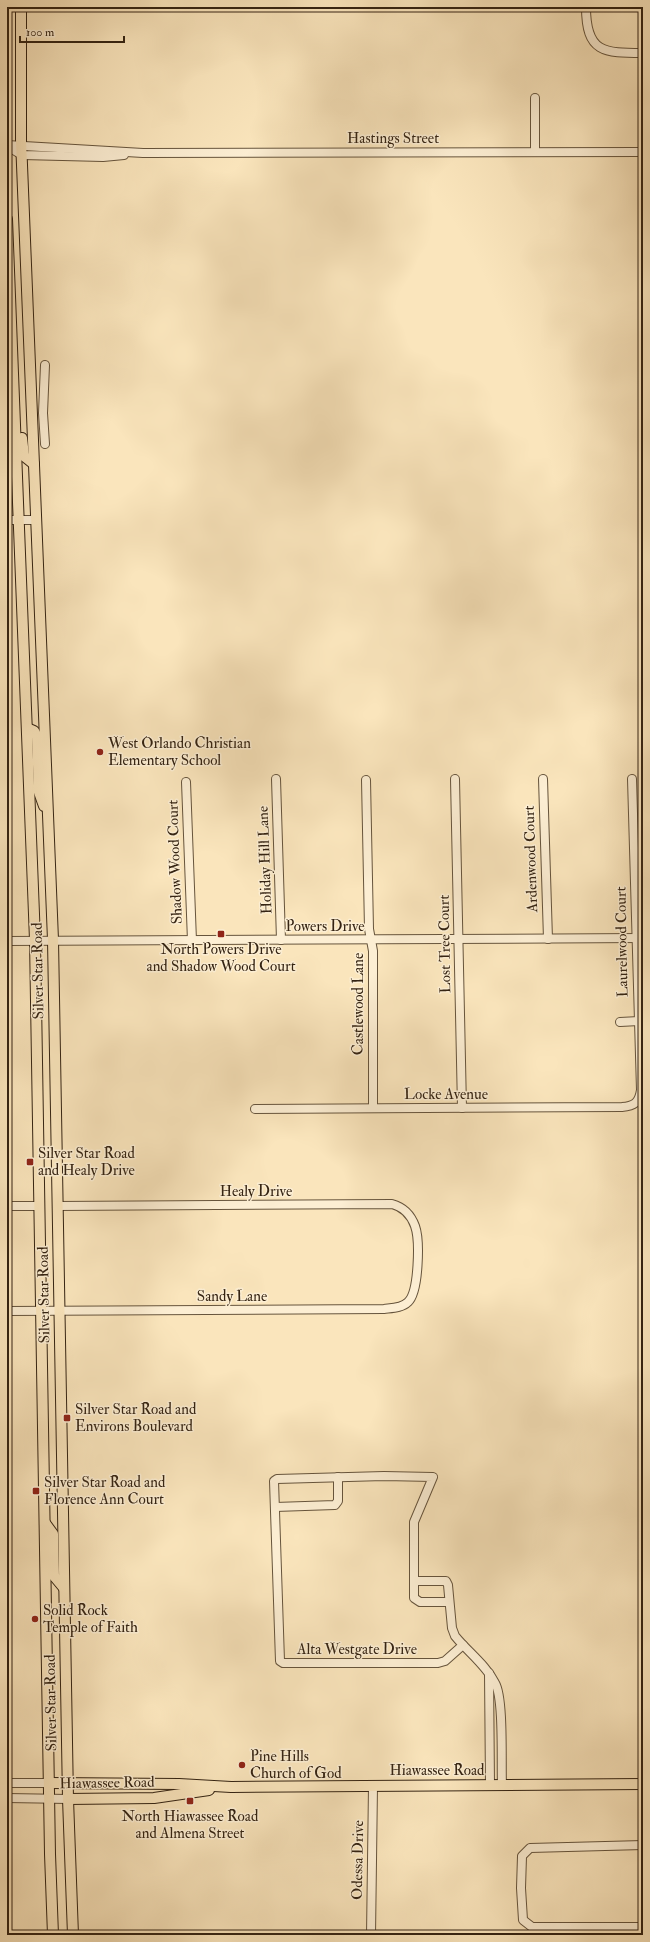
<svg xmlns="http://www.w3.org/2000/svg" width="650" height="1942" font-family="'IM FELL Double Pica',serif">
  <rect width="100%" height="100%" fill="#fae5bc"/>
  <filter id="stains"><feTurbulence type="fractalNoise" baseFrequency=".005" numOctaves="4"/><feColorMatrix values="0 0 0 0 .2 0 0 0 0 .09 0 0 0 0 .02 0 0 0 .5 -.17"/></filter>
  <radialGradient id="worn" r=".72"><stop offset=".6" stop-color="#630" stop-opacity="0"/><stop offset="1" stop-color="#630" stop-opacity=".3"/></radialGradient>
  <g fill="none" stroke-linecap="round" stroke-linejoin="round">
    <defs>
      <g id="minor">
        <path d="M586 7C586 53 604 53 643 53"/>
        <path d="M535 98V152"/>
        <path d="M7 145 143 153 643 152"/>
        <path d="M7 146 22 155 103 157 124 155"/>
        <path d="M45 365 43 413 45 444"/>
        <path d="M7 520H36"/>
        <path d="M276 779 281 940"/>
        <path d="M455 779 462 1108"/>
        <path d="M543 779 548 939"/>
        <path d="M366 780 369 929 373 951V1108"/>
        <path d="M186 782 192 941"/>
        <path d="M7 941 643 938"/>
        <path d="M620 1022 639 1021"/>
        <path d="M255 1109 622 1107C634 1106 639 1103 641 1090L632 779"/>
        <path d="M7 1206H39"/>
        <path d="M7 1311 384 1309C392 1308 402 1308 408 1302 419 1292 420 1240 415 1226 411 1215 403 1207 392 1204L57 1206"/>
        <path d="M275 1507 335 1505 338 1501V1477"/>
        <path d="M414 1581H446L448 1585 452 1628 455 1636C468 1652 486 1665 495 1683 504 1698 501 1764 502 1785"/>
        <path d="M449 1602H420L414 1598V1522L433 1477 384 1476 277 1479 274 1481 280 1661 283 1663H438L445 1661 463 1645"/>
        <path d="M489 1673 490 1785"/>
        <path d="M7 1783H49"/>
        <path d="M7 1798 68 1799"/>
        <path d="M643 1845 530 1848 522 1856 521 1888 523 1920 532 1927H643"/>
        <path d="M371 1935 373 1786"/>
      </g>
      <g id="major">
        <path d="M21 7V140L53 940 68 1799 73 1935"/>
        <path d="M7 219 35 940 50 1854 53 1935"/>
        <path d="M22 438 24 456 34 464"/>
        <path d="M27 728 34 731 37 737 39 792 44 806"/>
        <path d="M45 1523 53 1534 54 1576 64 1588"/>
        <path d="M49 1783 179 1784 231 1787 643 1784"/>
        <path d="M68 1799 154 1798 209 1790"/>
      </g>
    </defs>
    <use href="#minor" stroke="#66543c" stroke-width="10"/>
    <use href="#major" stroke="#342312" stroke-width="12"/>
    <use href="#minor" stroke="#fceed3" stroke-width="8"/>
    <use href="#major" stroke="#fae5bc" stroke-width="10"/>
  </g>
  <g fill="#8f2418" stroke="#fceed3" stroke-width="1.5">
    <circle cx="100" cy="752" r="4"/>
    <rect x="217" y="930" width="8" height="8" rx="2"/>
    <rect x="26" y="1158" width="8" height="8" rx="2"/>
    <rect x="63" y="1414" width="8" height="8" rx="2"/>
    <rect x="32" y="1487" width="8" height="8" rx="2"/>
    <circle cx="35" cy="1619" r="4"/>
    <circle cx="242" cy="1765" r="4"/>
    <rect x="186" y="1797" width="8" height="8" rx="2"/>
  </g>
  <g text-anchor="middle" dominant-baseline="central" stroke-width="3" stroke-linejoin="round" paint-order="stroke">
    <g font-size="15" fill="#342312" stroke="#fceed3">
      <text x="393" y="138">Hastings Street</text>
      <text transform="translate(531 859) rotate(-92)">Ardenwood Court</text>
      <text transform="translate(265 860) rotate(-92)">Holiday Hill Lane</text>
      <text transform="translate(175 862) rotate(-92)">Shadow Wood Court</text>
      <text x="325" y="926">Powers Drive</text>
      <text transform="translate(622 942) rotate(-91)">Laurelwood Court</text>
      <text transform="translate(445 944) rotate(-91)">Lost Tree Court</text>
      <text transform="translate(38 971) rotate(-91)">Silver Star Road</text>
      <text transform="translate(358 1004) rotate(-90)">Castlewood Lane</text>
      <text x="446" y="1094">Locke Avenue</text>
      <text x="256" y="1191">Healy Drive</text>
      <text transform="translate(44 1295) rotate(-91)">Silver Star Road</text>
      <text x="232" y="1296">Sandy Lane</text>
      <text x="357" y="1649">Alta Westgate Drive</text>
      <text transform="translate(51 1703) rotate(-91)">Silver Star Road</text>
      <text x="437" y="1770">Hiawassee Road</text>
      <text transform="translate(107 1783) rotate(-1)">Hiawassee Road</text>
      <text transform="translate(358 1860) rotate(-89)">Odessa Drive</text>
    </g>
    <g font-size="15" fill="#342312" stroke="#fceed3" text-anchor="start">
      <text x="108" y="743">West Orlando Christian<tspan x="108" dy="17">Elementary School</tspan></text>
      <text x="221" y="949" text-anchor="middle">North Powers Drive<tspan x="221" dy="17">and Shadow Wood Court</tspan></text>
      <text x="38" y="1153">Silver Star Road<tspan x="38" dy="17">and Healy Drive</tspan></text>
      <text x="75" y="1409">Silver Star Road and<tspan x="75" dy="17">Environs Boulevard</tspan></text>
      <text x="44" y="1482">Silver Star Road and<tspan x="44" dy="17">Florence Ann Court</tspan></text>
      <text x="43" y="1610">Solid Rock<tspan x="43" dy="17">Temple of Faith</tspan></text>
      <text x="250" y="1756">Pine Hills<tspan x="250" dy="17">Church of God</tspan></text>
      <text x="190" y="1816" text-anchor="middle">North Hiawassee Road<tspan x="190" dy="17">and Almena Street</tspan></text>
    </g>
  </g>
  <rect width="650" height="1942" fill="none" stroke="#fae5bc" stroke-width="24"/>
  <rect x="8" y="8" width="634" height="1926" fill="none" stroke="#342312" stroke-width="2"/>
  <rect x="12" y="12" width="626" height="1918" fill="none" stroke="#342312"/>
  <path d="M20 36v6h104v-6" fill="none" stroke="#342312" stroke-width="2"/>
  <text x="26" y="36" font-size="12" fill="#342312" stroke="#fceed3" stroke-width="3" paint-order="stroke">100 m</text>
  <rect width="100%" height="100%" filter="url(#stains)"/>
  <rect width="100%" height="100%" fill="url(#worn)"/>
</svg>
